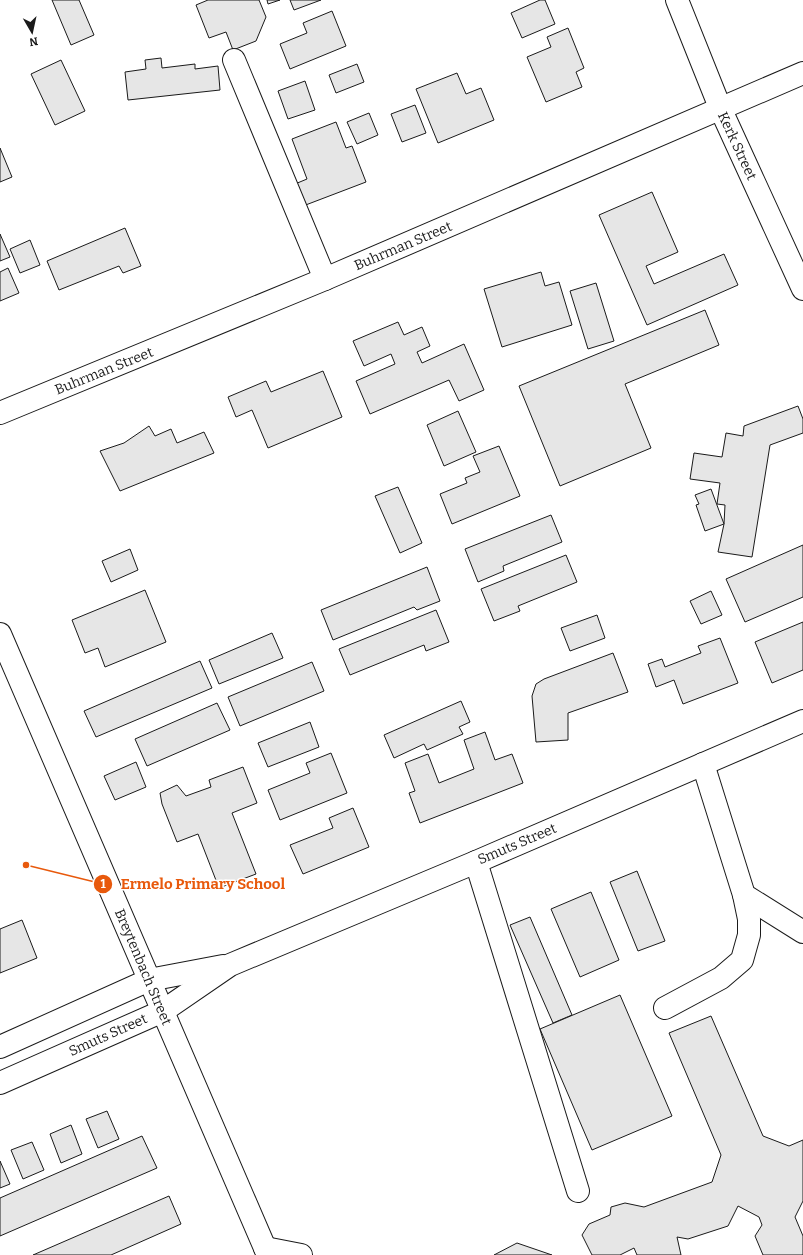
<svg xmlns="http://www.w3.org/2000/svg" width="803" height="1255" font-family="Bitter,serif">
  <rect width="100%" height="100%" fill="#fff"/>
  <g fill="#e6e6e6" stroke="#1a1a1a">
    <path d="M52 0H79L94 35 71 45Z"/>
    <path d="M208 0H259L266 17 256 41 233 50 226 32 209 38 196 5Z"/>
    <path d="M267 0H280L268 4Z"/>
    <path d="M290 0H321L294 10Z"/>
    <path d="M540 0H545L555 24 522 38 511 13Z"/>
    <path d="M332 11 346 46 290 69 280 44 307 33 303 23Z"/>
    <path d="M568 28 584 68 576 72 582 87 546 102 527 57 551 47 547 37Z"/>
    <path d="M161 58 162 68 195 64V69L218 66 220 90 128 100 125 72 146 69 145 60Z"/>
    <path d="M61 60 85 111 55 125 31 74Z"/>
    <path d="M357 64 364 82 336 93 329 75Z"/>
    <path d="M457 73 466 94 481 88 494 120 438 143 416 89Z"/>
    <path d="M305 81 315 110 288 119 278 91Z"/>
    <path d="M415 105 426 133 402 142 391 114Z"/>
    <path d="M369 113 378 135 357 144 347 122Z"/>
    <path d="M336 122 346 148 352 146 366 182 303 206 295 184 307 179 292 139Z"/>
    <path d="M0 148 12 177 0 182Z"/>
    <path d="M652 192 678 252 646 266 654 284 724 254 738 285 647 325 599 215Z"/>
    <path d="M125 228 141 266 123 273 119 266 59 290 47 261Z"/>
    <path d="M0 234 10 257 0 261Z"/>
    <path d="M30 240 40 265 20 273 10 249Z"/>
    <path d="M8 268 19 293 0 301V272Z"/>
    <path d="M541 272 545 286 559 282 572 325 502 347 484 289Z"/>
    <path d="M596 283 614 341 588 349 570 291Z"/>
    <path d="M705 310 719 345 625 384 651 448 560 486 519 386Z"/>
    <path d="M398 322 404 335 422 327 430 346 417 352 422 363 464 344 484 390 459 401 449 380 370 414 356 381 395 364 391 354 364 366 353 341Z"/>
    <path d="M323 371 342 417 268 448 252 410 236 417 228 397 266 381 271 392Z"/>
    <path d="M798 406 803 419V433L770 445 752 557 718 552 724 524 725 505 717 504 720 483 690 479 694 453 722 457 726 433 743 436 744 426Z"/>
    <path d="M458 411 476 452 444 466 427 425Z"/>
    <path d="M149 426 155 436 171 429 177 443 204 432 214 453 120 491 100 451 124 443Z"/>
    <path d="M499 446 520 496 452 524 440 494 467 483 465 478 480 472 473 456Z"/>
    <path d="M398 487 422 543 400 553 375 496Z"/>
    <path d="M711 489 724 524 705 531 696 505 699 504 695 495Z"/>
    <path d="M551 515 562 542 503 566 504 571 478 582 465 549Z"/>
    <path d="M803 545V597L745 622 726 579Z"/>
    <path d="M130 549 138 570 111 582 102 561Z"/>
    <path d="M566 555 577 582 518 606 520 611 494 621 481 589Z"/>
    <path d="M427 567 440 601 417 610 414 607 333 640 321 610Z"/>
    <path d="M145 590 166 642 105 667 98 648 85 653 72 620Z"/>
    <path d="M711 591 722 615 701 624 690 601Z"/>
    <path d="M436 610 449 642 426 651 424 645 350 675 339 649Z"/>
    <path d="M597 615 605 638 570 651 561 628Z"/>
    <path d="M803 622V670L772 683 755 642Z"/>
    <path d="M272 633 283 658 219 684 209 660Z"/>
    <path d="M720 638 738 683 683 704 674 680 656 687 648 664 662 659 665 667 701 653 698 646Z"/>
    <path d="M613 653 628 692 568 713V740L536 742 532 696 536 684 544 679Z"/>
    <path d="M200 661 212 688 96 737 84 711Z"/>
    <path d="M312 662 324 691 240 726 228 697Z"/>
    <path d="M461 701 470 722 459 727 463 734 427 750 424 744 394 758 384 735Z"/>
    <path d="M217 703 230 730 147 766 135 739Z"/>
    <path d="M310 722 319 747 268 767 258 743Z"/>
    <path d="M485 732 495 760 512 754 523 783 420 823 409 793 415 791 405 763 428 754 439 783 474 769 464 740Z"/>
    <path d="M331 753 347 793 280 820 268 790 310 773 306 763Z"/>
    <path d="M136 762 146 787 115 800 104 776Z"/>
    <path d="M243 767 257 803 232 813 256 874 219 888 198 834 177 842 162 804 160 793 177 785 186 796 211 787 209 780Z"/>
    <path d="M353 808 369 847 303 874 290 845 333 828 329 818Z"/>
    <path d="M637 871 665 941 638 951 610 882Z"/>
    <path d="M591 892 619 960 580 977 551 909Z"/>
    <path d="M530 917 572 1015 553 1023 510 925Z"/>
    <path d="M22 920 37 958 0 973V929Z"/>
    <path d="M620 995 672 1116 592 1150 540 1029Z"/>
    <path d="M711 1016 763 1136 789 1146 803 1140V1201L795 1217 803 1236V1255H763L755 1236 762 1225 759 1217 738 1206 728 1226 688 1239 677 1237 681 1255H637L634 1248 620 1255H592L582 1235 589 1224 610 1215 611 1207 625 1203 644 1207 712 1182 721 1155 669 1033Z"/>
    <path d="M107 1111 119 1139 98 1148 86 1119Z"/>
    <path d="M71 1125 82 1154 61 1163 50 1134Z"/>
    <path d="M142 1136 157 1168 0 1236V1198Z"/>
    <path d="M32 1142 44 1170 23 1179 11 1150Z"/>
    <path d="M0 1161 10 1184 0 1188Z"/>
    <path d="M169 1196 181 1224 111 1255H33Z"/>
    <path d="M517 1243 552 1255H494Z"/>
  </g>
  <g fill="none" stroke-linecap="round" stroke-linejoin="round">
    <defs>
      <g id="minor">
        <path d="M234 60 325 279"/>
        <path d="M0 413 325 279 803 73"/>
        <path d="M0 634 268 1255"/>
        <path d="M703 764 744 895 803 932"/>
        <path d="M476 862 578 1191"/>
        <path d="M665 1008 721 978 742 960 749 935V919L744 895"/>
        <path d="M0 1047 149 980 223 966"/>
        <path d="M0 1083 163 1011 230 965 476 862 803 721"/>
        <path d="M265 1248 301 1255"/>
      </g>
      <path id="highway" d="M677 0 721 110 803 289"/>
    </defs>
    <use href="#minor" stroke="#1a1a1a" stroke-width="24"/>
    <use href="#highway" stroke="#1a1a1a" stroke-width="24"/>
    <use href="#minor" stroke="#fff" stroke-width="22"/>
    <use href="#highway" stroke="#fff" stroke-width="22"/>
  </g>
  <g text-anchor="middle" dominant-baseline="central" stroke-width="3" stroke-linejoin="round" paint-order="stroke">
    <g font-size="14" fill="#1a1a1a" stroke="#fff">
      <text transform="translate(737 146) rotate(65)">Kerk Street</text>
      <text transform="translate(403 246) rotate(-23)">Buhrman Street</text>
      <text transform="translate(104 371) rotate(-22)">Buhrman Street</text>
      <text transform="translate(517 844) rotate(-23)">Smuts Street</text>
      <text transform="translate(143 967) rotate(67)">Breytenbach Street</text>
      <text transform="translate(108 1035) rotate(-24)">Smuts Street</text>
    </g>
  </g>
  <path fill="none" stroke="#e8590c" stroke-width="1.5" d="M26 865L103 884"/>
  <g fill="#e8590c" stroke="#fff" stroke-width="1.5">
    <circle cx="26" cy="865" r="4"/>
    <circle cx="103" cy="884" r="10"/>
  </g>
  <g font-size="12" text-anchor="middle" font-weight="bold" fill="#fff">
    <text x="103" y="888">1</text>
  </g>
  <g font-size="15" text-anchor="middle" font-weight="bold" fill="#e8590c" stroke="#fff" stroke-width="3" stroke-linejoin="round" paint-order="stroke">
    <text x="203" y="889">Ermelo Primary School</text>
  </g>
  <g transform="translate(32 32) rotate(171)" stroke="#ffffff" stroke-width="3" paint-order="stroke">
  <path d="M0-3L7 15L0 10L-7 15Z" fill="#1a1a1a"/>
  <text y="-6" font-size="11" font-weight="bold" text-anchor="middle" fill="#1a1a1a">N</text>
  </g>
</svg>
